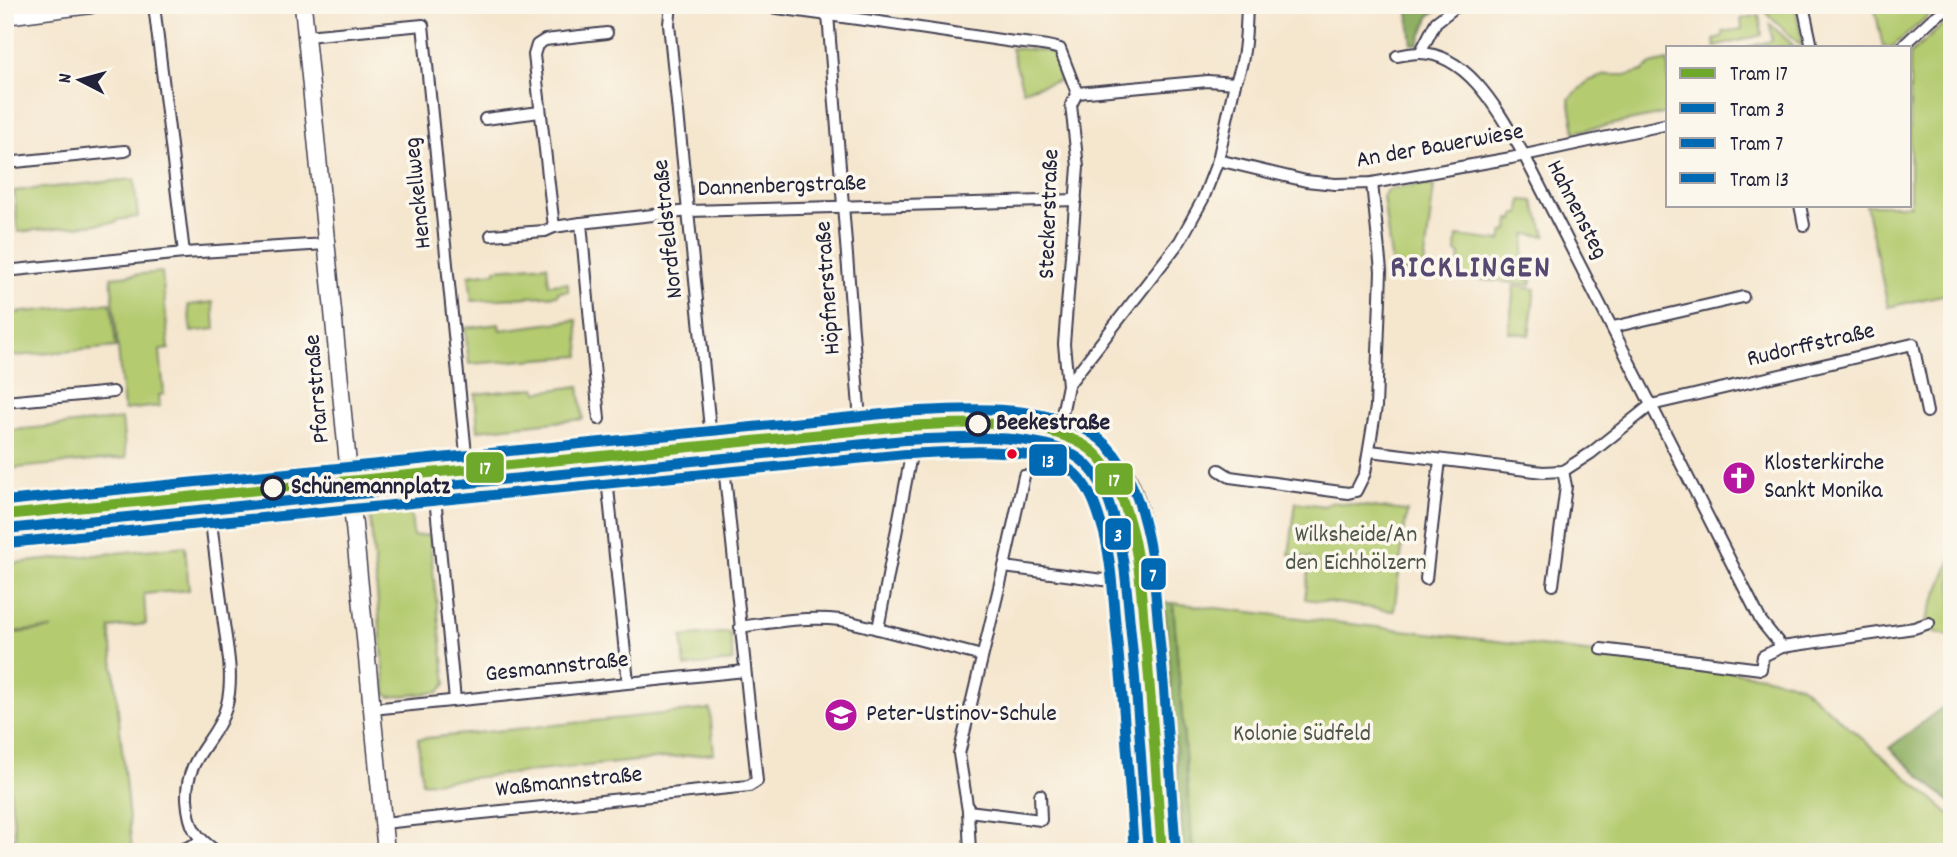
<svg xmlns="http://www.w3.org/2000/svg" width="1957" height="857" font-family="Dekko,sans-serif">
  <rect width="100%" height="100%" fill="#fbf7ec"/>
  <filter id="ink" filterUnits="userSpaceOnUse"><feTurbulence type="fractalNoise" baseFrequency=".0143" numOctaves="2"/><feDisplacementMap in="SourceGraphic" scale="14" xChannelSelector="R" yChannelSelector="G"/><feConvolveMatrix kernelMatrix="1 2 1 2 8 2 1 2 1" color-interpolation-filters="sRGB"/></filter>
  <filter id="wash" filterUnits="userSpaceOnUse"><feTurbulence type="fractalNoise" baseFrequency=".00686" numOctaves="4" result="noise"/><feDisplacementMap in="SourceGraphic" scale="28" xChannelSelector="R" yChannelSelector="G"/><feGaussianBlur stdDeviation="1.57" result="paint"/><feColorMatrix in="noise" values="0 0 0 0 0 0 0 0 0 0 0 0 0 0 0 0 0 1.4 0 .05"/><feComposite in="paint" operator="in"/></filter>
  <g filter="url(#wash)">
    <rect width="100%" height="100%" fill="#f5e6ce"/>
    <g fill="#b4cb70" stroke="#6b7656" stroke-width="2">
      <path d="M1764 5H1795L1803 47 1766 13Z"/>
      <path d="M1874 5H1941L1892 47H1883Z"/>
      <path d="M1759 15 1762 35 1715 47 1714 40 1723 37V32L1742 29 1741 19Z"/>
      <path d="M1952 17V293L1888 307 1866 205H1910V54Z"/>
      <path d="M1770 24 1795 47H1747L1772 41Z"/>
      <path d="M1011 48 1050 51 1056 61 1062 80 1023 90Z"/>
      <path d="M1668 61V113L1575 132 1569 99 1588 81 1606 75H1628L1643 71 1650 65Z"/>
      <path d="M134 179 138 217 117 220V222L18 232 14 191Z"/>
      <path d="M1419 185 1434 186 1423 275 1403 272 1402 270 1392 267 1383 197 1387 190Z"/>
      <path d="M1521 200 1533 201 1546 236 1526 234 1523 258 1529 259 1527 279 1532 280 1531 285 1458 277 1460 254 1456 253 1457 236 1501 241 1503 232 1508 231 1509 219 1514 220 1515 214H1520Z"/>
      <path d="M547 265 549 284 568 283V291L558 292V295L472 301 469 275 495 272V269Z"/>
      <path d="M162 272 169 349 160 350 164 394 159 395 160 406 124 410 111 277Z"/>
      <path d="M1514 286 1535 289 1529 335 1509 332Z"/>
      <path d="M213 302 215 329 191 332 188 305Z"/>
      <path d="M111 303 116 347 5 357V314Z"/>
      <path d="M577 320 580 356 469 364 465 328 499 324 500 330Z"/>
      <path d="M579 386 583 419 478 430 475 394 536 388 538 392Z"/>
      <path d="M122 419 126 458 5 469V431Z"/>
      <path d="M410 500 413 536 429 535 446 684 439 692 390 697 386 694 369 504Z"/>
      <path d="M1296 502 1324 506 1331 502 1407 511 1394 611 1305 599 1310 558 1289 555Z"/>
      <path d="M185 546 189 590 144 594 146 624 110 628 132 850C109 853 32 857 16 843L7 763 10 762 5 737V634L52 629 5 632V564Z"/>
      <path d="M1952 558V637L1928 630 1926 620Z"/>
      <path d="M1173 603 1548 647 1763 676 1800 685 1952 816V852H1193Z"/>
      <path d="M730 632 733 661 685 667 682 637Z"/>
      <path d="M710 709 714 753 422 783 418 739Z"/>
    </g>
    <g fill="#8faf62" stroke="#58684e" stroke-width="2">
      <path d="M1446 5 1430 15 1418 44H1412L1407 5Z"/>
      <path d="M1124 597 1131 598 1149 852H1139L1131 758Z"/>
      <path d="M1164 603H1173L1193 852H1183Z"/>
      <path d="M1952 700V804L1889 748Z"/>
    </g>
  </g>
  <g filter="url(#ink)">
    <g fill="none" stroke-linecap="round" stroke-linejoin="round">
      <defs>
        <g id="street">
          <path d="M154 5 184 253"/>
          <path d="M671 5 669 24 712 448"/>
          <path d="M755 5C839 16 923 28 1007 41 1025 44 1042 43 1060 49L1077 93 1071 105 1078 167 1064 344 1068 385"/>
          <path d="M1803 5 1812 47"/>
          <path d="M828 15 861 433"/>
          <path d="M306 36 423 25 468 474"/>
          <path d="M1902 47 1932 19 1952 5"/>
          <path d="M1420 53 1436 22 1458 5"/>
          <path d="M1397 56C1404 55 1412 53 1419 53 1470 53 1502 118 1524 155L1761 621 1782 647"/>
          <path d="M1077 93 1208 81 1235 83"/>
          <path d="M485 119 540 112"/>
          <path d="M1218 160 1306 181 1335 184 1372 183 1511 158 1668 124"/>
          <path d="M5 163 125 151"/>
          <path d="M1800 205 1804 225"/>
          <path d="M581 223 599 419"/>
          <path d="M554 227 534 55 537 45 545 40 607 33"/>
          <path d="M491 235 545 231 554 227 581 223 689 211 1076 200"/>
          <path d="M5 271 184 253 326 244"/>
          <path d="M1613 327 1743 297"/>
          <path d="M5 402 113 392"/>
          <path d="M1041 450 1052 444 1058 434 1068 385 1180 241 1203 199 1218 160 1235 83C1246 60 1246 30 1247 5"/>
          <path d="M1370 451 1543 472 1563 471 1591 453 1651 405 1913 344 1927 412"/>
          <path d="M605 459 628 682"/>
          <path d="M1219 470 1230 477 1348 493 1356 491 1365 473 1376 407 1381 271 1372 183"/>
          <path d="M433 477 455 700"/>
          <path d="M210 512C214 549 219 586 224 624 227 646 232 670 229 693 224 739 185 752 187 799 189 828 195 836 217 852"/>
          <path d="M1004 567 1024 476"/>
          <path d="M1426 579 1440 460"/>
          <path d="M1553 585 1566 486 1563 471"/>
          <path d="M740 627C773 622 807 616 840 620 853 622 865 626 878 629L914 439"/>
          <path d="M878 629 982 656"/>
          <path d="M1601 649 1761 669 1763 656 1782 647 1914 628 1929 623"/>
          <path d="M372 709 745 671"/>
          <path d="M968 811 1041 820 1040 795"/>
          <path d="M383 823 749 786 757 781 722 447"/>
          <path d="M5 836 6 845 11 852"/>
          <path d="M176 852 201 842"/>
          <path d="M970 852 968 811 959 754 1004 567 1149 586"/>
        </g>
        <g id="secondary">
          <path d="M303 5 386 852"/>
          <path d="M5 16 91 5"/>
          <path d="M873 435 1029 450 1087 451 1111 460"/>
          <path d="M5 513 331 481 351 488"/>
          <path d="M5 529 333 501 351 488 433 477 861 433C929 416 1007 407 1074 432 1084 436 1095 439 1103 446 1119 461 1130 478 1136 499 1150 541 1149 591 1153 635 1160 707 1167 779 1171 852"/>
        </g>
      </defs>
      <use href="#street" stroke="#423f51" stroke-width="14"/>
      <use href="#secondary" stroke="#423f51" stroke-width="19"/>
      <use href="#street" stroke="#fff" stroke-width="10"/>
      <use href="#secondary" stroke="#fff" stroke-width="16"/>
      <defs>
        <path id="tram-1" d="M5 515 904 426C961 424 1030 416 1082 444 1110 459 1122 495 1130 524 1139 556 1141 591 1144 624 1152 700 1156 776 1162 852"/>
        <path id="tram-2" d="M6 529 905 440C952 438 1043 430 1081 460 1102 476 1111 506 1117 530 1125 561 1127 593 1130 624 1138 700 1142 776 1148 852"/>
        <path id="tram-3" d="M5 501 903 412C960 409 1039 402 1091 433 1121 451 1136 489 1144 522 1153 555 1155 589 1158 623 1166 699 1170 775 1176 851"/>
        <path id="tram-4" d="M8 543 906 454C955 452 1025 444 1069 469 1089 481 1098 512 1104 533 1112 564 1113 597 1116 628 1124 703 1129 777 1134 852"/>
      </defs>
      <use href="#tram-1" stroke="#fbf7ec" stroke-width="16"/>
      <use href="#tram-2" stroke="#fbf7ec" stroke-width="16"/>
      <use href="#tram-3" stroke="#fbf7ec" stroke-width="16"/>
      <use href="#tram-4" stroke="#fbf7ec" stroke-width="16"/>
      <use href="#tram-1" stroke="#6ea92c" stroke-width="10"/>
      <use href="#tram-2" stroke="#0069b4" stroke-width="10"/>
      <use href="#tram-3" stroke="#0069b4" stroke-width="10"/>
      <use href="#tram-4" stroke="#0069b4" stroke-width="10"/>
    </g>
  </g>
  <defs>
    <symbol id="church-disc" viewBox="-11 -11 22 22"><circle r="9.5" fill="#b5179e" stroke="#fbf7ec"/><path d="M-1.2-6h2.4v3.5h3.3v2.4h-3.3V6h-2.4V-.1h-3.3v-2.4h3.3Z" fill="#fff"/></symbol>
    <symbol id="school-disc" viewBox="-11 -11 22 22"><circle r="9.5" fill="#b5179e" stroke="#fbf7ec"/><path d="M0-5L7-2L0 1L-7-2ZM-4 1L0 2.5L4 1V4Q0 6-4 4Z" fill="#fff"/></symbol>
  </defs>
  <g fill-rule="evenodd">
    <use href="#church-disc" x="1720" y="459" width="38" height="38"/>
    <use href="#school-disc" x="822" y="696" width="38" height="38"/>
  </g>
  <g fill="#fbf7ec" stroke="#22223b" stroke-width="3.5">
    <circle cx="978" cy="424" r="11"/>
    <circle cx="273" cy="488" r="11"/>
  </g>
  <circle fill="#e4002b" stroke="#fbf7ec" stroke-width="2.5" cx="1012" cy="454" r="6"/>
  <g text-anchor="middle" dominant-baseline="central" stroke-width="7" stroke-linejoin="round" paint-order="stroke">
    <g font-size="24" fill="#22223b" stroke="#fbf7ec">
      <text transform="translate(1440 147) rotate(-10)">An der Bauerwiese</text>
      <text transform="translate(782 187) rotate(-2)">Dannenbergstraße</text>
      <text transform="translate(419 193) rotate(-96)">Henckellweg</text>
      <text transform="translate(1576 210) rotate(63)">Hahnensteg</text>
      <text transform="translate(1050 214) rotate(-88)">Steckerstraße</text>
      <text transform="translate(669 229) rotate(-96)">Nordfeldstraße</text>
      <text transform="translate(829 288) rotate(-94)">Höpfnerstraße</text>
      <text transform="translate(1811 346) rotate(-13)">Rudorffstraße</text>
      <text transform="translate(318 389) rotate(-95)">Pfarrstraße</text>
      <text transform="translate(557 668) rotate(-6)">Gesmannstraße</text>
      <text transform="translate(569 783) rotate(-6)">Waßmannstraße</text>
    </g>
    <g font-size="24" font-weight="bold" fill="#22223b" stroke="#fbf7ec" text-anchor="start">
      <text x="996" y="424">Beekestraße</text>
      <text x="291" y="488">Schünemannplatz</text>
    </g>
    <g font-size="24" fill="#22223b" stroke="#fbf7ec" text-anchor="start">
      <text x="1764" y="464">Klosterkirche<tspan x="1764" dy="28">Sankt Monika</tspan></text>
      <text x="866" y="715">Peter-Ustinov-Schule</text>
    </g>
    <g font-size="24" fill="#4e554b" stroke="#fbf7ec">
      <text x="1356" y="536">Wilksheide/An<tspan x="1356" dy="28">den Eichhölzern</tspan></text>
      <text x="1302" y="735">Kolonie Südfeld</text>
    </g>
    <g font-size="32" font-weight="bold" letter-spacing="2" fill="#564a72" stroke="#fbf7ec">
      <text x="1471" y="270">RICKLINGEN</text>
    </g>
  </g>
  <g stroke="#fbf7ec" stroke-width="2.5">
    <rect x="1028" y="443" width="40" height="34" rx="7" fill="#0069b4"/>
    <rect x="465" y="451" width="40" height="33" rx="7" fill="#6ea92c"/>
    <rect x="1094" y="462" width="40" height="34" rx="7" fill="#6ea92c"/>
    <rect x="1104" y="517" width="28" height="34" rx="7" fill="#0069b4"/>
    <rect x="1140" y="557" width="27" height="34" rx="7" fill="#0069b4"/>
  </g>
  <g font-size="19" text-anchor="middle" font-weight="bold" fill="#fff">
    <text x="1048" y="467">13</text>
    <text x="485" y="474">17</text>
    <text x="1114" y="486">17</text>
    <text x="1118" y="541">3</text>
    <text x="1153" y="581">7</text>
  </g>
  <rect width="1957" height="857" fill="none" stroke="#fbf7ec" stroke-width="28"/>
  <rect x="1666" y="46" width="245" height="161" fill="#fbf7ec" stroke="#a4a2a5" stroke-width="2"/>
  <rect x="1680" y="68" width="35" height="10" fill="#6ea92c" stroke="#a4a2a5" stroke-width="2"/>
  <text x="1730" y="80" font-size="21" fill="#22223b">Tram 17</text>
  <rect x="1680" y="103" width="35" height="10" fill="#0069b4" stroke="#a4a2a5" stroke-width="2"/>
  <text x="1730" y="116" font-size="21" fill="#22223b">Tram 3</text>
  <rect x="1680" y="138" width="35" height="10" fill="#0069b4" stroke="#a4a2a5" stroke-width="2"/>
  <text x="1730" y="150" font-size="21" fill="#22223b">Tram 7</text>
  <rect x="1680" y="173" width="35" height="10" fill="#0069b4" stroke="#a4a2a5" stroke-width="2"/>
  <text x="1730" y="186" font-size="21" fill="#22223b">Tram 13</text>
  <g transform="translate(80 80) rotate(276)" stroke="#fbf7ec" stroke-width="5" paint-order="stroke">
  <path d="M0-5L12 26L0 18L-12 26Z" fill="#22223b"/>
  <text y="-10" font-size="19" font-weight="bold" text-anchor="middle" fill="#22223b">N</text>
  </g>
</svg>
